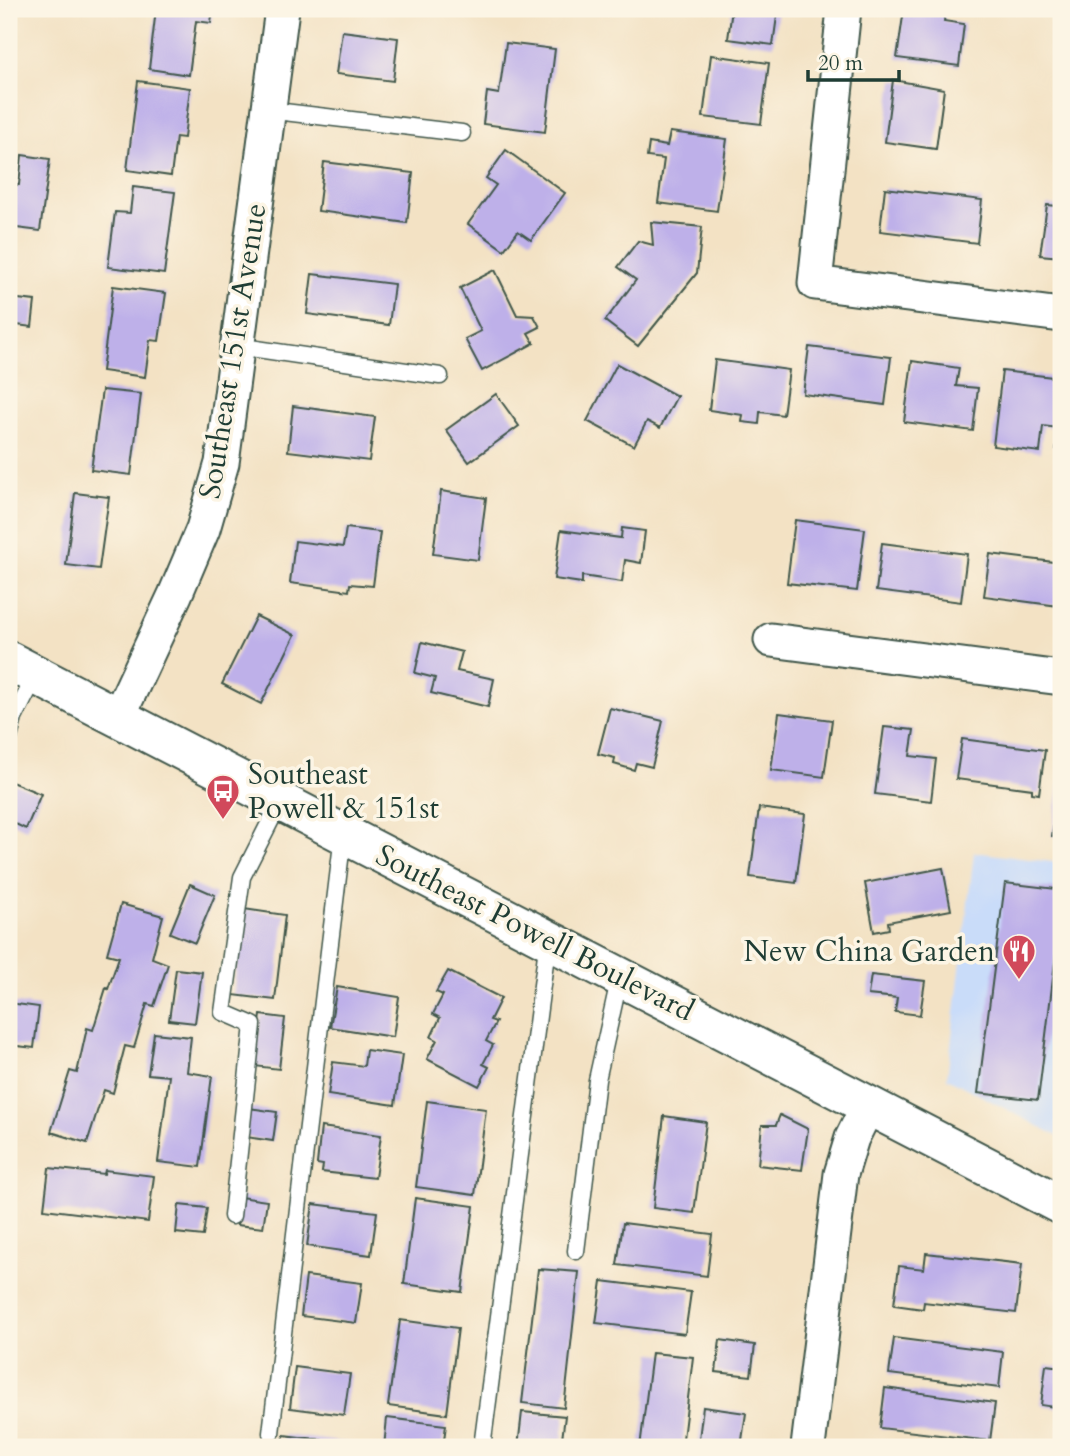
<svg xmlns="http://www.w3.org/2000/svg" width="1070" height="1456" font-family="Cardo,serif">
  <rect width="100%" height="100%" fill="#fcf5e5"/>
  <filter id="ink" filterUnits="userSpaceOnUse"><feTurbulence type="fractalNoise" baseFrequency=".0143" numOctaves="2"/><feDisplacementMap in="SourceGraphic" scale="14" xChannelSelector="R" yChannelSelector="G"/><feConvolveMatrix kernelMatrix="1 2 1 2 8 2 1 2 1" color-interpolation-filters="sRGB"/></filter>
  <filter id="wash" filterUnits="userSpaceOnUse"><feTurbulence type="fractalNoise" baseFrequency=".00686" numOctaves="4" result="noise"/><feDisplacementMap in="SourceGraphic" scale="28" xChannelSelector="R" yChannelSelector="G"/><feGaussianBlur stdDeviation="1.57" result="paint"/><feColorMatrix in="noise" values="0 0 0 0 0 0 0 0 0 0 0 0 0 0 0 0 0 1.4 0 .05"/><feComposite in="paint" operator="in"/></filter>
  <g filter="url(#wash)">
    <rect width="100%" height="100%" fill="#f3e2c4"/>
    <path fill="#c9dcf9" d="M974 852 1061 863V1138L947 1078Z"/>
    <g id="blocks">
      <g fill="#beb0e9">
        <path d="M156 9H213L211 23 196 21 189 75 149 69Z"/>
        <path d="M732 9H778L773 45 728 39Z"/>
        <path d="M904 9H946L944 21 964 24 959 66 897 58Z"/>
        <path d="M342 31 398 38 393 81 336 74Z"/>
        <path d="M506 43 555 49 545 132 483 124 487 92 499 94Z"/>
        <path d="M711 55 769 63 761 124 703 117Z"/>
        <path d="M893 80 944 89 936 149 885 142Z"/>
        <path d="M138 81 190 88 184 138 176 137 171 176 127 170Z"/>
        <path d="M670 132 727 139 717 211 658 203 664 159 647 157 649 143 667 146Z"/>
        <path d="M506 150 565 193 531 240 518 231 504 250 468 224 496 185 486 178Z"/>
        <path d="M22 155 50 159 40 231 9 227V184L19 185Z"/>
        <path d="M324 162 413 173 407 223 318 211Z"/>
        <path d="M133 187 175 192 164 274 108 267 115 212 130 213Z"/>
        <path d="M885 188 982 200 977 243 880 231Z"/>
        <path d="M1047 205 1057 206 1056 214 1061 215V257L1040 255Z"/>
        <path d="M651 222 702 227 697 273 638 346 605 321 636 280 618 267 638 241 653 245Z"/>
        <path d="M495 270 517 315 534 316 540 327 528 333 534 343 482 371 465 339 481 331 460 288Z"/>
        <path d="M312 274 394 284 389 325 307 314Z"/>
        <path d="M113 286 166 293 159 341 150 340 145 377 102 371Z"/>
        <path d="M9 298 35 301 32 327 9 324Z"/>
        <path d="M809 347 891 357 885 405 803 394Z"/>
        <path d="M715 360 789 370 783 415 760 412 759 424 742 422 743 415 709 410Z"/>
        <path d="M912 361 959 368 956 386 978 388 973 431 904 422Z"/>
        <path d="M617 364 677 396 660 428 647 421 634 446 587 421Z"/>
        <path d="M1002 371 1061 378V450L1056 449 1059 428 1043 426 1040 452 993 446Z"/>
        <path d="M102 390 141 394 131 475 91 470Z"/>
        <path d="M496 394 519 426 469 462 446 430Z"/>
        <path d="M293 406 375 417 369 461 288 451Z"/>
        <path d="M441 491 486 498 478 560 433 554Z"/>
        <path d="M75 493 109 497 99 569 66 565Z"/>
        <path d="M795 520 865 529 857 591 787 583Z"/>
        <path d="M346 528 380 532 373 586 350 584 349 591 290 583 295 541 343 547Z"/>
        <path d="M622 528 645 531 641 563 625 560 622 582 582 576V583L554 579 561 530 621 538Z"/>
        <path d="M882 543 967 554 961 602 876 591Z"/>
        <path d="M990 554 1061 563 1059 606 984 596Z"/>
        <path d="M256 616 295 635 261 704 222 684Z"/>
        <path d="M422 642 462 652 457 671 494 679 488 707 431 693 435 678 415 673Z"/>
        <path d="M610 708 663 721 652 767 636 763 634 770 614 764 615 758 598 754Z"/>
        <path d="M779 713 832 720 824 777 771 770Z"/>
        <path d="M884 727 914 730 910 756 936 759 931 801 875 794Z"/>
        <path d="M962 739 1045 750 1039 794 1032 793V789L956 779Z"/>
        <path d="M9 781 41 794 26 829 9 821Z"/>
        <path d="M1060 782H1061V837L1052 836Z"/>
        <path d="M759 808 805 814 796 883 750 877Z"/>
        <path d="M943 868 951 910 888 922 889 929 874 932 865 883Z"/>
        <path d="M1005 883 1056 889 1057 887 1061 888V946H1057L1038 1100 978 1093Z"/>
        <path d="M190 884 215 895 195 943 170 933Z"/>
        <path d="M121 904 163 916 152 958 168 964 154 1006 147 1004 134 1048 125 1046 113 1093 104 1090 87 1143 51 1132 70 1071 77 1073 87 1028 93 1030 106 988 108 989 119 957 107 954Z"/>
        <path d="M244 909 285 915 275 1000 233 995Z"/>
        <path d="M176 969 202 972 195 1023 169 1020Z"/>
        <path d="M448 971 501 998 490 1020 496 1022 486 1041 493 1045 483 1064 489 1067 479 1086 427 1059 437 1040 431 1037 440 1018 433 1014 443 995 436 992Z"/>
        <path d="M871 975 925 981 920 1015 895 1012 897 998 868 995Z"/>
        <path d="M337 987 399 997 393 1037 330 1027Z"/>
        <path d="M9 1003 39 1007 34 1048 9 1045Z"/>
        <path d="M261 1015 285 1018 279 1069 254 1066Z"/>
        <path d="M154 1033 191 1037 187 1072 212 1076 200 1167 158 1162 169 1076 148 1074Z"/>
        <path d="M366 1050 402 1055 395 1105 328 1095 333 1062 364 1066Z"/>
        <path d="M427 1101 486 1109 475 1195 416 1187Z"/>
        <path d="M249 1108 277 1112 273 1141 246 1137Z"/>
        <path d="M780 1115 808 1129 802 1170 758 1165 762 1125H776Z"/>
        <path d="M664 1116 706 1122 694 1213 653 1208Z"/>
        <path d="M321 1127 381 1135 375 1178 322 1172 323 1165 317 1164Z"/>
        <path d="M49 1168 104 1174 105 1170 154 1176 148 1222 44 1209Z"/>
        <path d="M240 1197 267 1201 263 1228 237 1225Z"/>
        <path d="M415 1198 474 1206 462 1292 404 1284Z"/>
        <path d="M313 1204 377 1212 371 1255 307 1246Z"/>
        <path d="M179 1205 207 1208 203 1236 176 1233Z"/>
        <path d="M623 1223 712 1234 707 1276 617 1265Z"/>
        <path d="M926 1253 1022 1264 1016 1313 924 1302 923 1309 894 1305 899 1266 924 1269Z"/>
        <path d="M538 1269 579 1272 564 1408 522 1403Z"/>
        <path d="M306 1276 362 1283 356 1323 301 1316Z"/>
        <path d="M602 1281 691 1292 685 1334 596 1323Z"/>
        <path d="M400 1320 458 1328 447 1414 388 1406Z"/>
        <path d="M894 1338 1003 1352 999 1388 889 1374Z"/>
        <path d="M720 1340 755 1345 751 1376 716 1372Z"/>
        <path d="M652 1353 693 1357 682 1447H640Z"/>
        <path d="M1046 1365 1061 1367V1408L1041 1405Z"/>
        <path d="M295 1367 350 1374 344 1415 290 1408Z"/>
        <path d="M885 1388 995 1403 990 1441 880 1428Z"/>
        <path d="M703 1407 746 1413 741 1447H698Z"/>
        <path d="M522 1412 565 1416 561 1447H518Z"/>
        <path d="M387 1418 446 1425 443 1447H384Z"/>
        <path d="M284 1435 347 1443V1447H283Z"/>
      </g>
    </g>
  </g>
  <g filter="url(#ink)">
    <use href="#blocks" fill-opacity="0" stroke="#3f564a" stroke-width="2"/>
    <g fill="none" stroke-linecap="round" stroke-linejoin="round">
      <defs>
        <g id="lane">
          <path d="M267 110 462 133"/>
          <path d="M237 346 440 376"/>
          <path d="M9 738 14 718 36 675"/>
          <path d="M232 1216 253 1025 223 1012 242 877 280 802"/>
          <path d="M576 1251 597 1080 620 976"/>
          <path d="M271 1433 343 835"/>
          <path d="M482 1447 548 939"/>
        </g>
        <g id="street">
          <path d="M844 9 815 283 1061 315"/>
          <path d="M771 640 1061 678"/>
          <path d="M118 717 175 595 203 529 222 463 282 9"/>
          <path d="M808 1447 841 1174 852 1138 869 1104"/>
        </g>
        <path id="primary" d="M9 661 1061 1205"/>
      </defs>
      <use href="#lane" stroke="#3f564a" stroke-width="19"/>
      <use href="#street" stroke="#3f564a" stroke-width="37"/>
      <use href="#primary" stroke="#3f564a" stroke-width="42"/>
      <use href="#lane" stroke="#fff" stroke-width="16"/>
      <use href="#street" stroke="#fff" stroke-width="33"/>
      <use href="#primary" stroke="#fff" stroke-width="38"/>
    </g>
  </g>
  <defs>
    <symbol id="bus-pin" viewBox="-11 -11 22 30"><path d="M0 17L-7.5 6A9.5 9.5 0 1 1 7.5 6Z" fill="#d1495b" stroke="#fcf5e5"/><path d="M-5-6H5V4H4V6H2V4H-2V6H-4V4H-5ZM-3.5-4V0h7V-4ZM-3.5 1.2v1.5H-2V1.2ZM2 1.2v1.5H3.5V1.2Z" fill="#fff"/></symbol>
    <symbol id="restaurant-pin" viewBox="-11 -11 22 30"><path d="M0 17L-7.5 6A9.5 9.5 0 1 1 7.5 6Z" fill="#d1495b" stroke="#fcf5e5"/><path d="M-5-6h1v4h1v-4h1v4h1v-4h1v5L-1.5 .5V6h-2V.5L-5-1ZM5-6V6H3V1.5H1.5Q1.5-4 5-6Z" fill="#fff"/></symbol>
  </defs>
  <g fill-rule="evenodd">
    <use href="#bus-pin" x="204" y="772" width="38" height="52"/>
    <use href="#restaurant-pin" x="1000" y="932" width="38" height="52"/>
  </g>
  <g text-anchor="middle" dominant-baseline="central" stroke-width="7" stroke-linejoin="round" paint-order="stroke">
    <g font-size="30" fill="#1f3d34" stroke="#fcf5e5">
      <text transform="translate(233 351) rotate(-81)">Southeast 151st Avenue</text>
      <text transform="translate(535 933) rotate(27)">Southeast Powell Boulevard</text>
    </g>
    <g font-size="30" fill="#1f3d34" stroke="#fcf5e5" text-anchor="start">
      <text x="248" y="774">Southeast<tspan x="248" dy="34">Powell &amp; 151st</tspan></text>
      <text x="995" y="951" text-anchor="end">New China Garden</text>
    </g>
  </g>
  <rect width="1070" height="1456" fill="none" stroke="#fcf5e5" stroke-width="35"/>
  <path d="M808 70v10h91v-10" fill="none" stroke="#1f3d34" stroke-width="3.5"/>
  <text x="818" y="70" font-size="21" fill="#1f3d34" stroke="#fcf5e5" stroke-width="5" paint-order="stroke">20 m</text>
</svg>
